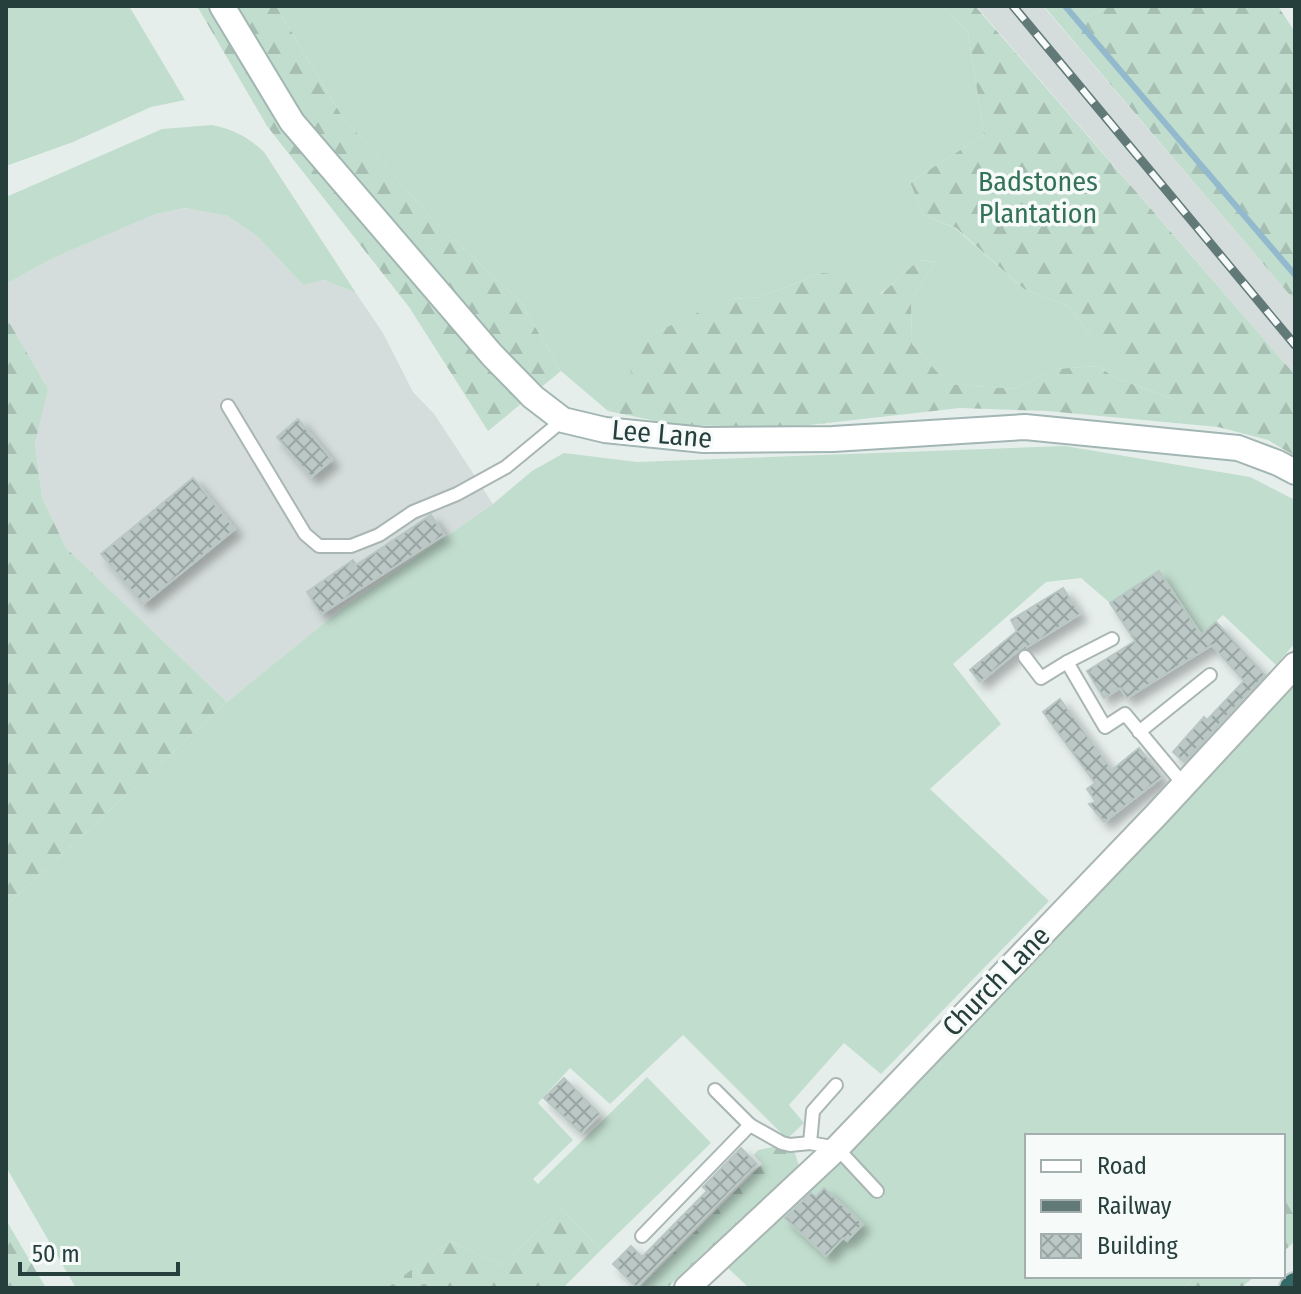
<svg xmlns="http://www.w3.org/2000/svg" width="1301" height="1294" font-family="'Fira Sans Condensed',sans-serif">
  <defs>
    <pattern id="forest-firs" width="22" height="20" patternUnits="userSpaceOnUse" patternTransform="scale(2)"><rect width="22" height="20" fill="#c1ddce"/><path d="M5 1l3.5 6h-7zM16 11l3.5 6h-7z" fill="#a6bfb2"/></pattern>
    <pattern id="cemetery-stones" width="16" height="16" patternUnits="userSpaceOnUse" patternTransform="scale(2)"><rect width="16" height="16" fill="#c1ddce"/><path d="M2 7V4a2 2 0 0 1 4 0v3zM10 15v-3a2 2 0 0 1 4 0v3z" fill="#a6bfb2"/></pattern>
    <pattern id="building-cross-hatch" width="8" height="8" patternUnits="userSpaceOnUse" patternTransform="scale(2)"><rect width="8" height="8" fill="#bbc8c5"/><path d="M0 0l8 8M0 8l8-8" fill="none" stroke="#98a4a1"/></pattern>
    <filter id="shadow"><feDropShadow dx="7" dy="7" stdDeviation="4" flood-color="#0004"/></filter>
  </defs>
  <rect width="100%" height="100%" fill="#e6eeec"/>
  <g fill="#d4dddb">
    <path d="M976 6H1043L1295 301V375Z"/>
    <path d="M185 208 228 216 258 237 303 285 324 280 356 293 383 333 413 392 435 415 493 504 344 607 227 702 66 548 42 498 33 426 48 389 6 317V284L53 258 156 214Z"/>
  </g>
  <g fill="#c1ddce">
    <path d="M6 6H129L185 100 151 107 73 142 6 166Z"/>
    <path d="M276 6H941L968 32 984 135 910 182 923 215 955 228 1024 289 1069 306 1092 338 1176 400 1113 377 1099 366 1055 369 1015 389 948 384 912 344 911 300 935 262 920 260 880 294 822 273 760 297 732 299 661 330 636 386 608 411 561 371 520 301 434 221 342 116Z"/>
    <path d="M1044 6H1112L1084 17 1071 38Z"/>
    <path d="M212 125C234 130 247 136 264 152L356 293 324 280 303 285 258 237 228 216 185 208 156 214 53 258 6 284V197L162 129Z"/>
    <path d="M1065 446 1250 477 1295 500V643L1276 665 1223 615 1202 634 1159 571 1110 603 1081 578 1046 582 953 664 1001 724 930 789 1049 901 881 1074 844 1043 789 1105 804 1123 787 1139 683 1035 610 1104 570 1068 538 1103 573 1140 533 1179 538 1184 647 1077 711 1143 601 1250 562 1209 501 1265 450 1241 387 1288H76L6 1167V906L227 702 344 607 493 504 532 471 564 453 637 462Z"/>
    <path d="M1295 683V1191L1283 1202V1136H1027V1276H1197L1183 1288H749L728 1268 903 1096Z"/>
  </g>
  <g fill="url(#forest-firs)">
    <path d="M197 6H276L342 116 434 221 520 301 561 371 488 431 409 307 267 126Z"/>
    <path d="M941 6H975L1295 375V456L1268 440 1218 427 1047 411 960 408 792 427 675 425 608 411 636 386 624 352 661 330 701 311 732 299 760 297 822 273 858 277 881 294 919 260 935 262 911 300 912 344 948 384 1015 389 1055 369 1099 366 1113 377 1173 399 1092 338 1069 306 1024 289 956 228 923 215 910 182 984 135 968 32Z"/>
    <path d="M1112 6H1278L1295 32V301L1071 38 1084 17Z"/>
    <path d="M6 317 48 389 35 443 42 498 66 548 227 702 6 906Z"/>
    <path d="M773 1147 795 1153 799 1166 713 1253 708 1249 667 1288H639L762 1164 754 1155 758 1150Z"/>
    <path d="M1295 1191V1241L1283 1252V1202Z"/>
    <path d="M562 1209 601 1250 563 1288H429L415 1267 450 1241 501 1265Z"/>
    <path d="M6 1220 46 1288H6Z"/>
    <path d="M1197 1276H1255L1241 1288H1183Z"/>
  </g>
  <path fill="url(#cemetery-stones)" d="M415 1267 429 1288H387Z"/>
  <g fill="none" stroke-linecap="round" stroke-linejoin="round">
    <path stroke="#93b9cd" stroke-width="6" d="M1065 6 1295 275"/>
  </g>
  <g fill="url(#building-cross-hatch)" stroke="#b9c7c4" stroke-width="2" filter="url(#shadow)">
    <path d="M298 419 332 460 311 477 277 437Z"/>
    <path d="M193 478 235 529 143 604 101 554Z"/>
    <path d="M431 515 444 535 321 614 307 592 353 560 356 565Z"/>
    <path d="M1159 571 1201 635 1216 622 1265 675 1184 762 1173 752 1204 717 1207 720 1244 681 1212 645 1127 698 1120 688 1104 698 1087 671 1135 641 1110 603Z"/>
    <path d="M1063 588 1080 614 1027 647 1026 644 980 682 970 670 1017 631 1011 620Z"/>
    <path d="M1060 699 1112 770 1139 748 1162 777 1104 822 1089 804 1096 802 1087 789 1095 783 1043 712Z"/>
    <path d="M564 1078 600 1114 581 1133 544 1098Z"/>
    <path d="M741 1148 757 1164 636 1287 613 1264 631 1246 642 1257 707 1191 703 1187Z"/>
    <path d="M824 1188 863 1224 847 1241 843 1238 826 1256 785 1218 811 1193 816 1197Z"/>
  </g>
  <g fill="none" stroke-linecap="round" stroke-linejoin="round">
    <defs>
      <g id="lane">
        <path d="M228 406 305 534 319 546H351L379 535 413 512 457 494 506 467 563 420"/>
        <path d="M1112 639 1067 662 1105 727 1125 714 1184 785"/>
        <path d="M1025 657 1041 678 1067 662"/>
        <path d="M1139 732 1210 675"/>
        <path d="M715 1090 750 1125"/>
        <path d="M810 1143 813 1111 836 1085"/>
        <path d="M642 1236 750 1125 782 1143 790 1145 810 1143 837 1148 877 1191"/>
      </g>
      <path id="street" d="M687 1288 837 1148 1158 813 1295 665"/>
      <path id="secondary" d="M222 6 292 122 492 355 533 397 563 420 605 430 704 440 833 439 1025 427 1238 448 1278 463 1295 472"/>
      <path id="highway" d="M1292 1288 1295 1285"/>
    </defs>
    <use href="#lane" stroke="#a9b6b4" stroke-width="16"/>
    <use href="#street" stroke="#a9b6b4" stroke-width="28"/>
    <use href="#secondary" stroke="#a2b6b3" stroke-width="28"/>
    <use href="#highway" stroke="#c2c9c9" stroke-width="28"/>
    <use href="#lane" stroke="#fff" stroke-width="12"/>
    <use href="#street" stroke="#fff" stroke-width="24"/>
    <use href="#secondary" stroke="#fff" stroke-width="24"/>
    <use href="#highway" stroke="#346968" stroke-width="24"/>
    <defs>
      <path id="rail" d="M1013 6 1295 345"/>
    </defs>
    <use href="#rail" stroke="#617a78" stroke-width="9"/>
    <use href="#rail" stroke="#f6faf9" stroke-width="6" stroke-dasharray="18" stroke-linecap="butt"/>
  </g>
  <g text-anchor="middle" dominant-baseline="central" stroke-width="7" stroke-linejoin="round" paint-order="stroke">
    <g font-size="28" fill="#337259" stroke="#f6faf9">
      <text x="1038" y="181">Badstones<tspan x="1038" dy="32">Plantation</tspan></text>
    </g>
    <g font-size="28" fill="#263f3d" stroke="#f6faf9">
      <text transform="translate(662 434) rotate(5)">Lee Lane</text>
      <text transform="translate(996 981) rotate(-46)">Church Lane</text>
    </g>
  </g>
  <rect width="1301" height="1294" fill="none" stroke="#263f3d" stroke-width="16"/>
  <rect x="1025" y="1134" width="260" height="144" fill="#f6faf9" stroke="#a3afae" stroke-width="2"/>
  <rect x="1041" y="1160" width="40" height="12" fill="#ffffff" stroke="#a3afae" stroke-width="2"/>
  <text x="1097" y="1174" font-size="24" fill="#263f3d">Road</text>
  <rect x="1041" y="1200" width="40" height="12" fill="#617a78" stroke="#a3afae" stroke-width="2"/>
  <text x="1097" y="1214" font-size="24" fill="#263f3d">Railway</text>
  <rect x="1041" y="1234" width="40" height="24" fill="url(#building-cross-hatch)" stroke="#a3afae" stroke-width="2"/>
  <text x="1097" y="1254" font-size="24" fill="#263f3d">Building</text>
  <path d="M20 1262v12h158v-12" fill="none" stroke="#263f3d" stroke-width="4"/>
  <text x="32" y="1262" font-size="24" fill="#263f3d" stroke="#f6faf9" stroke-width="6" paint-order="stroke">50 m</text>
</svg>
